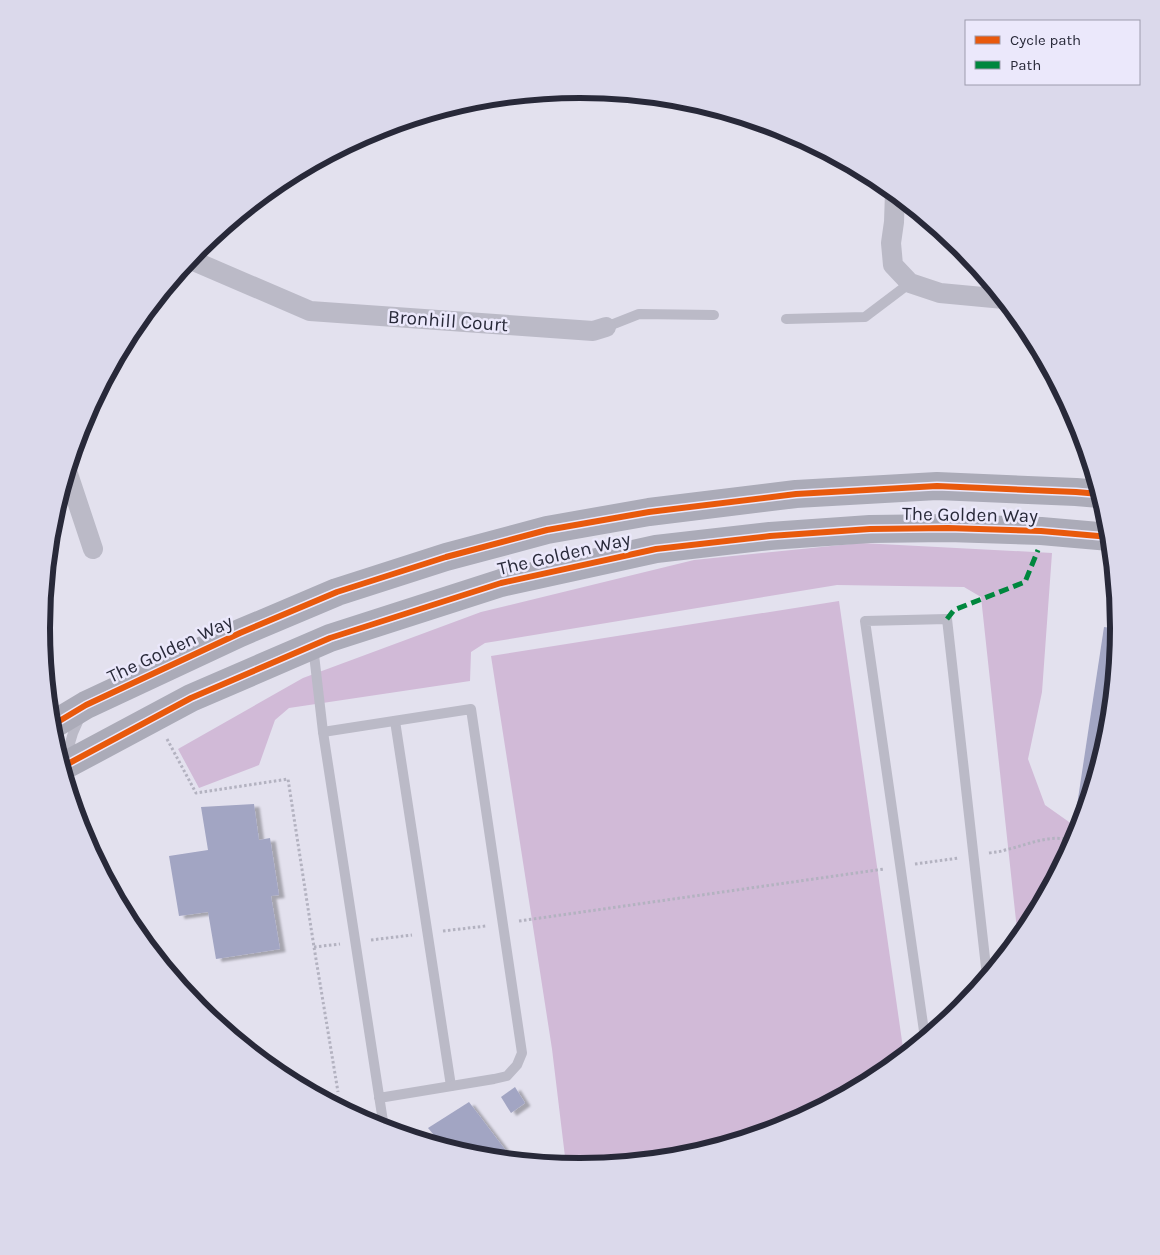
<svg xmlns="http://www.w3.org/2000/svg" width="1160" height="1255" font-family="Karla,sans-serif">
  <defs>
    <filter id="shadow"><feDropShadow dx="5.5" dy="3" stdDeviation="1" flood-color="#0004"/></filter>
  </defs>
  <rect width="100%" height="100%" fill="#e3e1ee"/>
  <g fill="#d1bad7">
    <path d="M861 543 1052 553 1042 692 1028 759 1045 805 1079 829 1078 834 1028 927 1018 939 981 597 964 587 837 585 485 643 471 652 470 681 289 708 275 720 259 765 199 788 178 749 303 678 481 612 694 560Z"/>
    <path d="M839 601 904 1055 879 1076 786 1125 685 1156 580 1166 566 1165 552 1049 491 656Z"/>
  </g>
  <g fill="#a2a5c3" filter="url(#shadow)">
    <path d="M1104 627 1119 629 1108 733 1080 826 1074 825Z"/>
    <path d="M254 804 259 840 270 838 279 895 271 896 280 949 216 959 208 912 179 916 169 856 208 850 201 807Z"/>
    <path d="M515 1087 525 1103 511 1113 501 1097Z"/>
    <path d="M469 1102 513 1160 475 1156 443 1146 428 1128Z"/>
    <path d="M521 1154 527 1161 514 1160Z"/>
  </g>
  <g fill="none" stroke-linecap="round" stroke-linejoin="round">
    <g stroke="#b3b2c0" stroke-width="3" stroke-dasharray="2.5 2.5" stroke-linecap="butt">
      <path d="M167 739 196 793 288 779 314 947 338 1092"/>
      <path d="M989 853C995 852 1000 852 1005 850 1028 845 1050 833 1074 841"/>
      <path d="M915 864 959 858"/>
      <path d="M519 921 884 869"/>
      <path d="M443 931 486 926"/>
      <path d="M371 940 412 935"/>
      <path d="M314 947 340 944"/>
    </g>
    <g stroke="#bbbac7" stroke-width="10">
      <path d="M786 319 865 317 910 283"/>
      <path d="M606 327 639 314 714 315"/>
      <path d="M313 646 323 732"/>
      <path d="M395 721 451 1086"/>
      <path d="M74 760 70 743 73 733 81 715"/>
      <path d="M925 1038 865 621 947 619 987 976"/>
      <path d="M379 1098 494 1079 507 1076 517 1065 522 1053 471 709 323 732C343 864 363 996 384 1128"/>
    </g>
    <g stroke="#bbbac7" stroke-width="20">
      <path d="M895 192 894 222 891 243 893 265 910 283 940 293 1004 299"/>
      <path d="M189 259 310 311 593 331 606 327"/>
      <path d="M67 471 93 549"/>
    </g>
    <g stroke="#ababb8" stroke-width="28">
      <path d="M51 726 86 705 240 633 337 592 446 557 547 530 649 512 796 494 937 486 1076 492 1100 494"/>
      <path d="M62 767 191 698 330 638 501 583 656 549 770 536 870 529 948 528 1041 531 1110 537"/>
    </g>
    <path stroke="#00873e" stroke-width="5" stroke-dasharray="10 5" stroke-linecap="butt" d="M947 619 954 610 1025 582 1038 550"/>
    <defs>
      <g id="cycleway">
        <path d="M51 726 86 705 240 633 337 592 446 557 547 530 649 512 796 494 937 486 1076 492 1100 494"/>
        <path d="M62 767 191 698 330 638 501 583 656 549 770 536 870 529 948 528 1041 531 1110 537"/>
      </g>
    </defs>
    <use href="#cycleway" stroke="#ebe8fb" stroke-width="9"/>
    <use href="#cycleway" stroke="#e8590c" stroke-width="6"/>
  </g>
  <g text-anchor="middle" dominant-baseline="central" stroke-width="5" stroke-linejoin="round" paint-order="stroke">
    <g font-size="19" fill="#282939" stroke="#ebe8fb">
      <text transform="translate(448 321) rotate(4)">Bronhill Court</text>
      <text transform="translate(970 515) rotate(1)">The Golden Way</text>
      <text transform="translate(564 554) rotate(-13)">The Golden Way</text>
      <text transform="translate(170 649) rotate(-25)">The Golden Way</text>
    </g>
  </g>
  <path d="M0 0H1160V1255H0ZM50 628a530 530 0 1 1 1060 0a530 530 0 1 1-1060 0Z" fill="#dbd9eb" fill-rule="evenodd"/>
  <path fill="none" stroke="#282939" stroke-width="6" d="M50 628a530 530 0 1 1 1060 0a530 530 0 1 1-1060 0Z"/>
  <rect x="965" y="20" width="175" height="65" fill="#ebe8fb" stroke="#9d9cad"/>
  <rect x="975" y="36" width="25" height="8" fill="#e8590c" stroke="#9d9cad"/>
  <text x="1010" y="45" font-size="15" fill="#282939">Cycle path</text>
  <rect x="975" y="61" width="25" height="8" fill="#00873e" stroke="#9d9cad"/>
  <text x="1010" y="70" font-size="15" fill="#282939">Path</text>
</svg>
